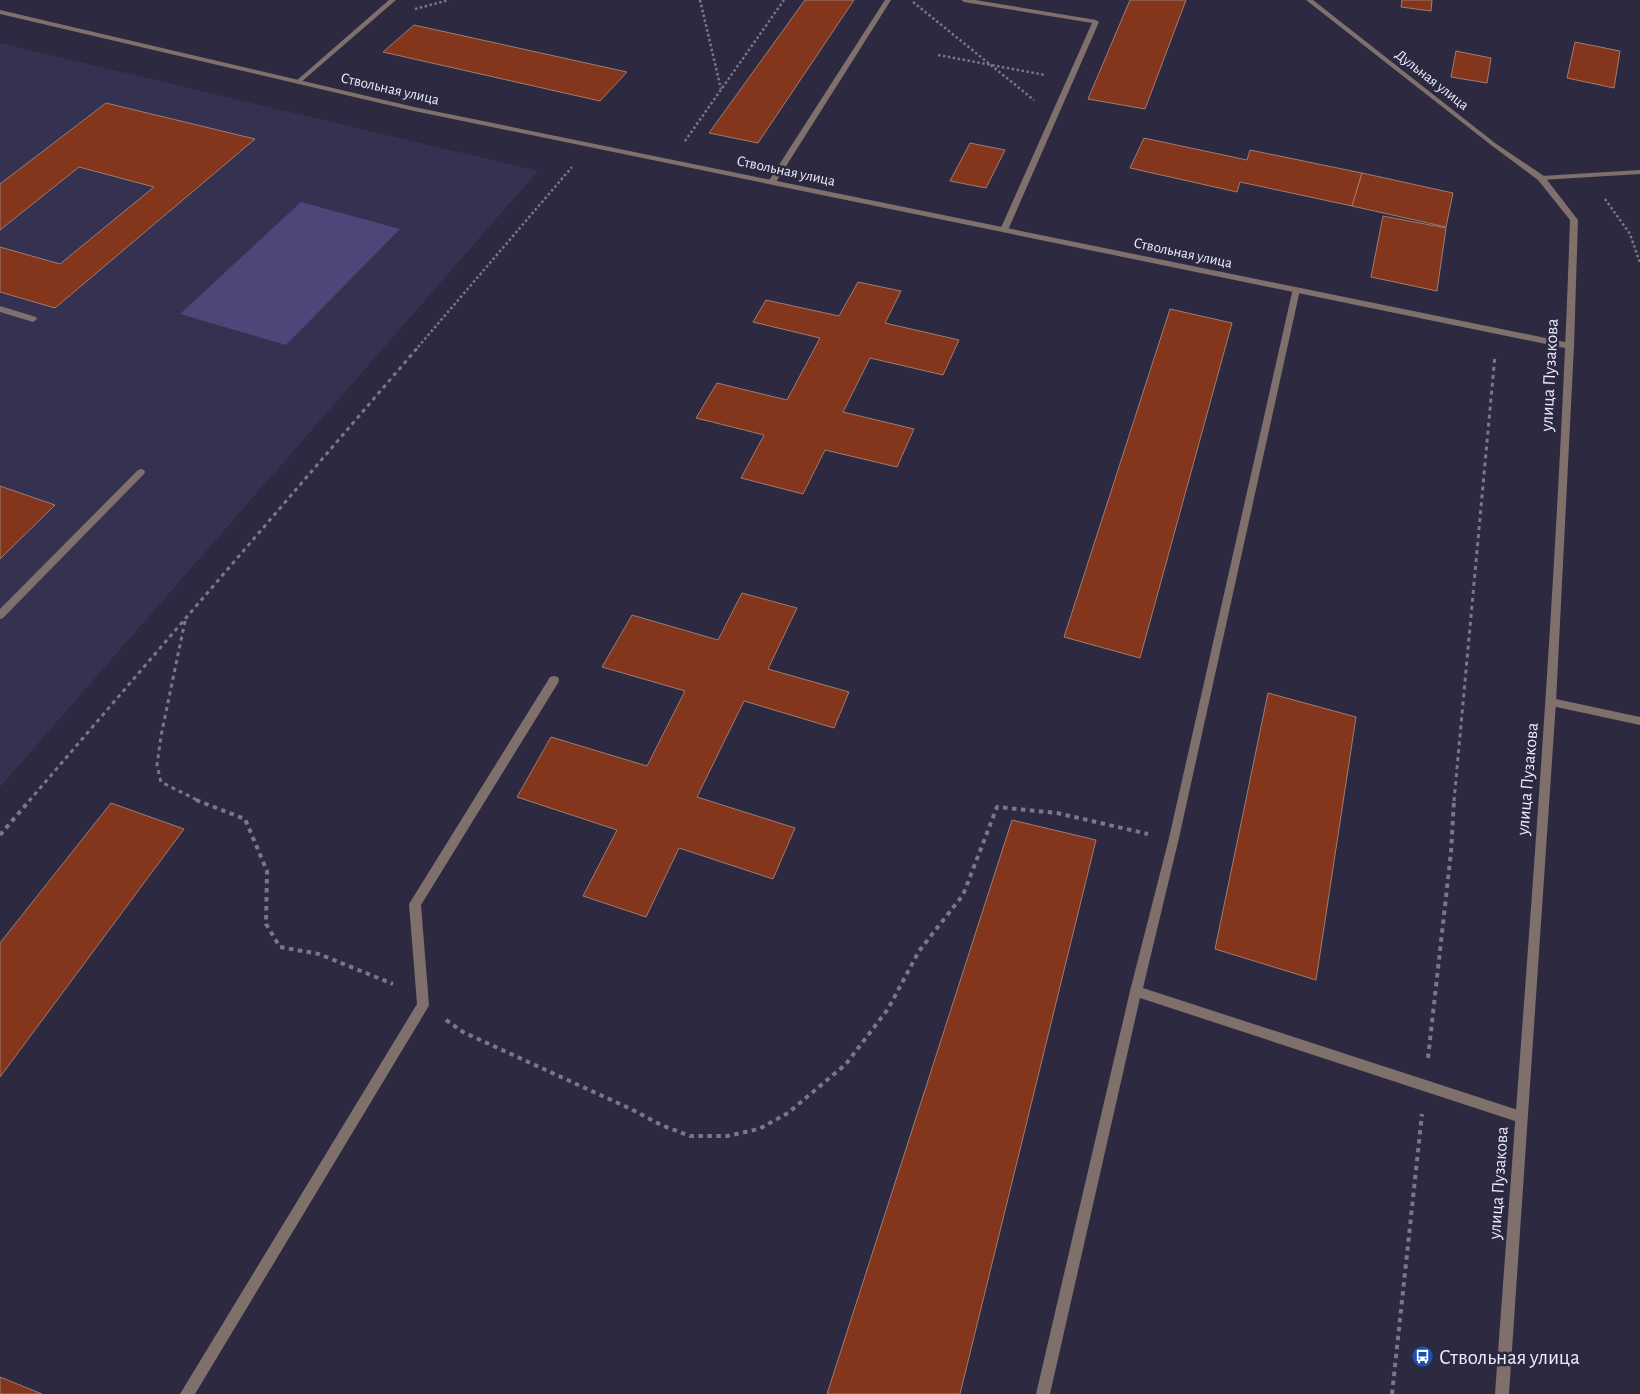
<svg xmlns="http://www.w3.org/2000/svg" width="1640" height="1394" font-family="'Alegreya Sans',sans-serif">
  <rect width="100%" height="100%" fill="#2c2941"/>
  <path fill="#353150" d="M0 43 538 171 0 787Z"/>
  <path fill="#4e4579" d="M301 202 400 229 286 345 180 314Z"/>
  <g fill="#83361b" stroke="#9d7d72">
    <path d="M805 0H854L758 143 709 133Z"/>
    <path d="M1130 0H1186L1145 109 1088 99Z"/>
    <path d="M1402 0H1432L1431 11 1401 7Z"/>
    <path d="M414 25 627 72 600 101 383 52Z"/>
    <path d="M1575 42 1620 51 1614 88 1567 78Z"/>
    <path d="M1456 51 1491 58 1487 83 1451 77Z"/>
    <path d="M106 103 255 139 55 308 0 292V247L60 264 154 187 79 167 0 230V184Z"/>
    <path d="M1144 138 1247 160 1250 150 1362 173 1352 206 1240 182 1237 192 1130 168Z"/>
    <path d="M970 143 1005 150 986 188 950 181Z"/>
    <path d="M1362 173 1453 193 1446 227 1352 206Z"/>
    <path d="M1383 216 1446 228 1437 291 1371 277Z"/>
    <path d="M858 282 901 291 885 323 959 340 943 375 870 358 843 412 914 429 897 467 825 450 803 494 741 478 764 435 696 418 717 383 787 400 820 338 753 322 766 300 839 316Z"/>
    <path d="M1170 309 1232 323 1140 658 1064 637Z"/>
    <path d="M0 486 55 505 0 559Z"/>
    <path d="M742 593 797 608 768 669 849 692 834 728 744 701 697 797 795 828 773 879 679 848 646 917 583 896 617 830 517 797 551 737 647 766 685 691 602 667 632 615 718 640Z"/>
    <path d="M1268 693 1356 717 1316 980 1215 949Z"/>
    <path d="M111 803 184 829 0 1077V943Z"/>
    <path d="M1012 820 1096 840 960 1394H827Z"/>
    <path d="M0 1377 42 1394H0Z"/>
  </g>
  <g fill="none" stroke-linecap="round" stroke-linejoin="round">
    <g stroke="#79778c" stroke-width="2.5" stroke-dasharray="2.5 2.5" stroke-linecap="butt">
      <path d="M700 0 721 89"/>
      <path d="M913 2 1034 100"/>
      <path d="M415 9 449 0"/>
      <path d="M938 55 1045 75"/>
      <path d="M685 141 784 0"/>
      <path d="M1605 199 1630 234 1640 263"/>
      <path d="M418 347 572 167"/>
    </g>
    <g stroke="#79778c" stroke-width="3" stroke-dasharray="4 4" stroke-linecap="butt">
      <path d="M185 621 161 736 157 765 161 782 199 801"/>
      <path d="M29 801 419 346"/>
      <path d="M1454 801 1495 355"/>
    </g>
    <g stroke="#79778c" stroke-width="4" stroke-dasharray="4.5 4.5" stroke-linecap="butt">
      <path d="M196 800 245 819 267 871 266 924 280 947 319 954 393 984"/>
      <path d="M0 835 30 800"/>
      <path d="M446 1020 463 1032 631 1109 661 1125 690 1136H727L759 1129 788 1113 846 1064 888 1009 919 951 963 895 997 807 1057 813 1148 834"/>
      <path d="M1428 1058 1451 852 1454 800"/>
      <path d="M1392 1394 1422 1114"/>
    </g>
    <g fill="#7f706c" fill-rule="evenodd">
      <path d="M389 0H396L300 83H296V81Z"/>
      <path d="M885 0H891L776 182 769 184 768 182Z"/>
      <path d="M961 0H975L1096 20 1099 22 1008 230 1004 232 1000 230 1092 23 964 2Z"/>
      <path d="M1293 288H1299L1300 290 1179 838 1143 988 1521 1111 1525 1113 1527 1117 1525 1121 1521 1123 1140 998 1050 1394H1036L1130 991 1169 838Z"/>
      <path d="M0 306 36 317 37 319 33 322 0 312Z"/>
      <path d="M141 469 144 470 145 472 144 474 3 618 0 619V609L138 470Z"/>
      <path d="M554 676 558 677 559 680 558 683 421 905 429 1005 427 1009 195 1394H180L417 1004 409 904 550 677Z"/>
    </g>
    <g fill="#7f706c" fill-rule="evenodd">
      <path d="M0 10 414 107 1570 343 1574 346 1570 349 414 111 0 14Z"/>
      <path d="M1640 170V174L1541 180 1537 178 1541 176Z"/>
      <path d="M1551 698 1640 717V725L1547 705 1546 702 1547 699Z"/>
    </g>
    <path fill="#7f706c" fill-rule="evenodd" d="M1306 0H1313L1495 143 1544 176 1578 220 1574 346 1556 702 1509 1394H1495C1523 1003 1557 612 1570 220L1538 180 1491 145Z"/>
  </g>
  <defs>
    <symbol id="bus-disc" viewBox="-11 -11 22 22"><circle r="9.5" fill="#1a4fb4" stroke="#2c2941"/><path d="M-5-6H5V4H4V6H2V4H-2V6H-4V4H-5ZM-3.5-4V0h7V-4ZM-3.5 1.2v1.5H-2V1.2ZM2 1.2v1.5H3.5V1.2Z" fill="#fff"/></symbol>
  </defs>
  <g fill-rule="evenodd">
    <use href="#bus-disc" x="1410" y="1344" width="25" height="25"/>
  </g>
  <g text-anchor="middle" dominant-baseline="central" stroke-width="5" stroke-linejoin="round" paint-order="stroke">
    <g font-size="15" fill="#edecfc" stroke="#2c2941">
      <text transform="translate(1432 80) rotate(38)">Дульная улица</text>
      <text transform="translate(390 89) rotate(13)">Ствольная улица</text>
      <text transform="translate(786 171) rotate(12)">Ствольная улица</text>
      <text transform="translate(1183 253) rotate(12)">Ствольная улица</text>
    </g>
    <g font-size="18" fill="#edecfc" stroke="#2c2941">
      <text transform="translate(1550 375) rotate(-87)">улица Пузакова</text>
      <text transform="translate(1528 779) rotate(-85)">улица Пузакова</text>
      <text transform="translate(1499 1183) rotate(-86)">улица Пузакова</text>
    </g>
    <g font-size="21" fill="#edecfc" stroke="#2c2941" text-anchor="start">
      <text x="1439" y="1357">Ствольная улица</text>
    </g>
  </g>
</svg>
